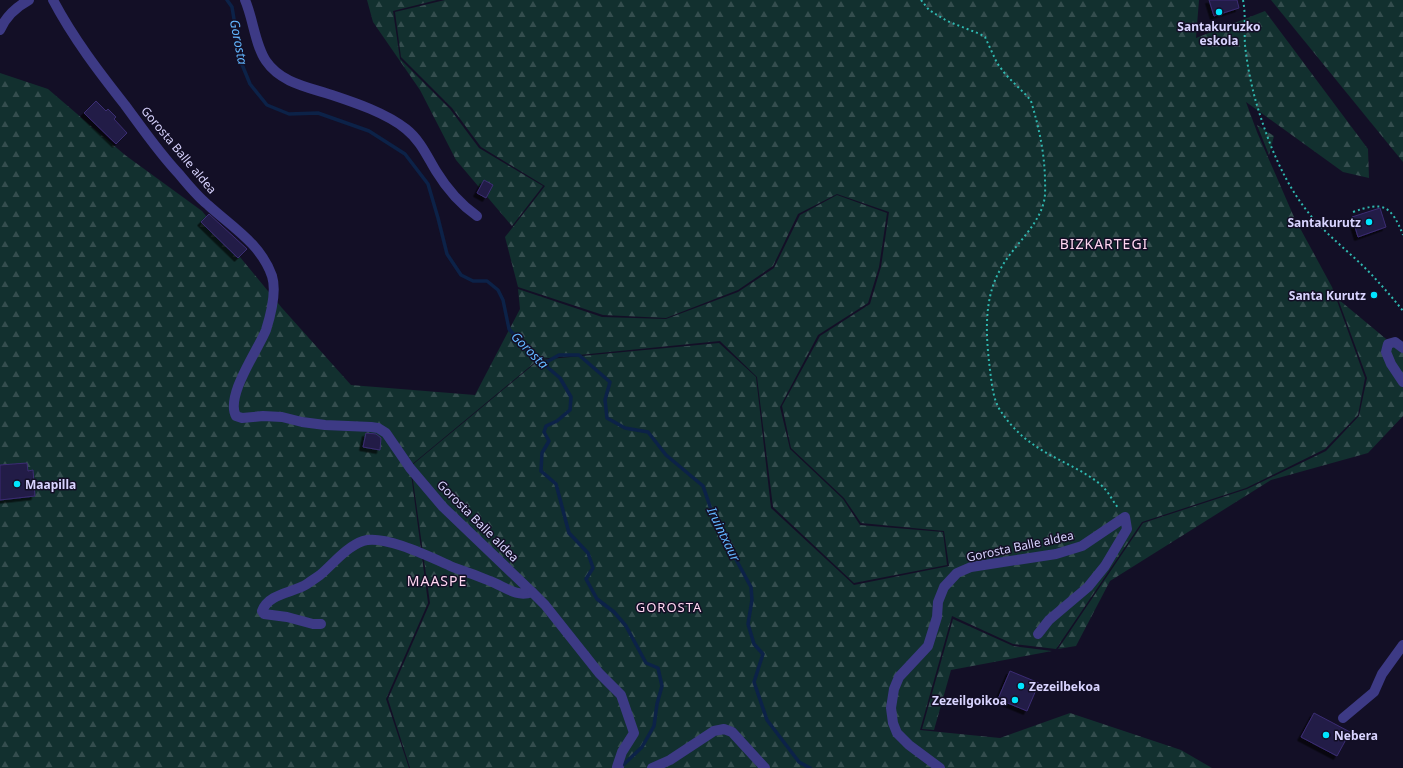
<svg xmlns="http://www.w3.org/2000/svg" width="1403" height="768" font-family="'Noto Sans',sans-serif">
  <defs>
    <pattern id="forest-firs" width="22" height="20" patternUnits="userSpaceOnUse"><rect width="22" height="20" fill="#12302f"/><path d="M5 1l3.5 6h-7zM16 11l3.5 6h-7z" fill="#344d4e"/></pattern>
    <filter id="shadow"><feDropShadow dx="-3.5" dy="3.5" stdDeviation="0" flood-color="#0009"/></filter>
  </defs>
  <rect width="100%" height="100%" fill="#130f26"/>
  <g fill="url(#forest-firs)">
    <path d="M367 0H437L393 11 400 59 450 109 479 148 543 186 512 226 456 160 420 90 373 22Z"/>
    <path d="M445 0H1199L1196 38 1265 11 1368 149 1369 178 1343 172 1246 102 1257 132 1294 217 1332 287 1365 378 1358 415 1325 449 1246 488 1142 522 1056 649 1013 644 952 616 920 730 1000 738 1070 713 1181 750 1212 768H410L388 699 430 603 411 466 539 360 719 343 756 377 771 508 854 585 949 566 944 531 861 523 844 498 791 448 782 406 820 336 870 304 881 267 889 212 837 194 798 214 773 266 738 290 666 318 603 315 518 287 505 237 545 186 481 147 452 108 401 57 395 12Z"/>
    <path d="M1271 0H1403V162Z"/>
    <path d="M0 73 48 89 125 155 202 211 282 308 351 385 475 395 520 309 518 289 602 317 666 319 738 292 774 268 800 215 837 195 887 213 879 267 868 303 818 335 780 407 790 449 843 499 860 525 943 532 947 565 854 583 773 507 757 377 720 341 539 359 410 466 428 603 386 699 409 768H0Z"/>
    <path d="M1257 125 1274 136 1269 155Z"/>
    <path d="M1338 299 1403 353V416L1368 453 1271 480 1110 581 1076 646 1058 649 1143 523 1247 489 1326 451 1359 416 1367 378Z"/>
    <path d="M953 619 1013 646 1052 651 951 670 934 730 922 729Z"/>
  </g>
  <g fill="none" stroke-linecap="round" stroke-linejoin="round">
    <g stroke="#0c2248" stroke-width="3.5">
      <path d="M227 0 232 7 241 62 250 84 267 105 289 114 318 113 369 131 405 154 428 184 438 218 447 254 461 275 473 281H487L498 290 503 300 509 329 526 349 560 378 571 397 570 410 557 421 546 426 544 432 549 441 542 453 541 471 556 484 569 533 588 553 593 568 586 579 597 599 614 612 626 626 646 663 658 668 662 686 657 704 654 726 642 747 620 768"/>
      <path d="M543 364 559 355H579L610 382 605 400 607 418 625 428 648 432 666 455 703 486 715 521 751 587 752 600 748 624 754 644 763 654 754 682 767 720 799 762 810 768"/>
    </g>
  </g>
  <g fill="#241b47" stroke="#3b2d73" filter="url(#shadow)">
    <path d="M1209 0H1237L1239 8 1214 16Z"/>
    <path d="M96 101 106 111 108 109 116 117 114 119 127 133 116 144 84 113Z"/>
    <path d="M484 180 493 185 486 198 477 193Z"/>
    <path d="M1380 208 1386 227 1358 237 1352 217Z"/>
    <path d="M209 214 247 249 238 258 201 222Z"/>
    <path d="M366 433 376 434 381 438 380 450 363 447Z"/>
    <path d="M27 463 28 471 33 470 35 496 0 500V465Z"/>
    <path d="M1010 671 1039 683 1027 711 998 699Z"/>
    <path d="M1314 713 1350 732 1337 756 1301 737Z"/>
  </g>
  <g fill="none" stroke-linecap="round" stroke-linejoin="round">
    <g stroke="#2fb8b0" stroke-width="2" stroke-dasharray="2 3" stroke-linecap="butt">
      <path d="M921 0 929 10 947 21 980 34 985 37 997 63 1006 75 1027 96 1031 101C1039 128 1044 150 1045 178 1045 187 1046 196 1043 205 1035 230 1012 247 1000 270 983 300 986 337 990 370 992 385 993 401 1002 413 1010 425 1022 437 1034 445 1055 460 1081 468 1101 485 1109 492 1113 502 1119 509"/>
      <path d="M1243 0C1246 15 1244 30 1245 45 1247 64 1251 84 1256 102 1267 139 1281 176 1304 207 1323 233 1349 251 1371 274 1382 286 1393 298 1403 311"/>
      <path d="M1353 212C1383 201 1391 205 1403 235"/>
    </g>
    <g stroke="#3d3a85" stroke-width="10">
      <path d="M53 0C73 38 99 72 125 105 142 128 159 153 179 174 188 185 197 196 208 205 232 227 261 244 272 276 277 292 271 314 266 330 258 350 225 396 236 416L242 418 263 416 282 417 302 422 325 425 371 427 378 428 386 433 410 468 443 507 532 592C516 598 504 586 490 581 478 576 467 572 455 568 434 559 385 534 363 541 346 547 333 564 320 575 316 578 311 581 307 584 293 593 269 593 262 611L264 614 287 617 313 624H321"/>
      <path d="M245 0C253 18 255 45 266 61 281 83 308 87 332 95 356 103 386 113 406 129 420 140 427 156 436 171 447 189 460 204 477 216"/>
      <path d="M0 30C6 16 16 7 29 0"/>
      <path d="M1403 348 1395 342 1388 344 1386 352 1391 364 1403 382"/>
      <path d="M532 592 545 605 599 673 621 695 634 733 622 752 617 767 619 768"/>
      <path d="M1343 718 1374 692 1382 674 1403 645"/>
      <path d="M652 768 670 760 714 731 724 729 732 732 765 768"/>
      <path d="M940 768 909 745 897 733 893 723 891 708 894 689 899 677 928 646 937 617 938 602 944 587 957 573 971 567 1056 554 1082 546 1125 517 1127 529 1105 566 1088 587 1049 620 1038 634"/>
    </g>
  </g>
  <g fill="#00e5ff" stroke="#130f26" stroke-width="1.5">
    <circle cx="1219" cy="12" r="4"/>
    <circle cx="1369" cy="222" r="4"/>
    <circle cx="1374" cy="295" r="4"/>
    <circle cx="17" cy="484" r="4"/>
    <circle cx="1021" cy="686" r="4"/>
    <circle cx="1015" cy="700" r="4"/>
    <circle cx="1326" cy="735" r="4"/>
  </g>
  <g text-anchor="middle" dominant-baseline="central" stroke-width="3" stroke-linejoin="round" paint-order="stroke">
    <g font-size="12" font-weight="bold" fill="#d9d4ff" stroke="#130f26" text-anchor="end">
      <text x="1219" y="26" text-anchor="middle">Santakuruzko<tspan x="1219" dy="14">eskola</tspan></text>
      <text x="1361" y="222">Santakurutz</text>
      <text x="1366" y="295">Santa Kurutz</text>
      <text x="25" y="484" text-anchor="start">Maapilla</text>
      <text x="1029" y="686" text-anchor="start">Zezeilbekoa</text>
      <text x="1007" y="700">Zezeilgoikoa</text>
      <text x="1334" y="735" text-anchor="start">Nebera</text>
    </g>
    <g font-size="12" fill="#d9d4ff" stroke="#130f26">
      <text transform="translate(179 150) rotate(50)">Gorosta Balle aldea</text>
      <text transform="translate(478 521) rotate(45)">Gorosta Balle aldea</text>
      <text transform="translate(1020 546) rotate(-12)">Gorosta Balle aldea</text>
    </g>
    <g font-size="13" font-style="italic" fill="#62b6ff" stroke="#130f26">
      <text transform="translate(239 42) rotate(79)">Gorosta</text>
      <text transform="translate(530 350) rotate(45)">Gorosta</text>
      <text transform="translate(724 534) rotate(64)">Iruintxaur</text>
    </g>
    <g font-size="13" letter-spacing="1" fill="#ffd6f0" stroke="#130f26">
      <text x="669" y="607">GOROSTA</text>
    </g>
    <g font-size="14" letter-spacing="1" fill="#ffd6f0" stroke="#130f26">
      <text x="1104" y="243">BIZKARTEGI</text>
      <text x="437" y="580">MAASPE</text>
    </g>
  </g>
</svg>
